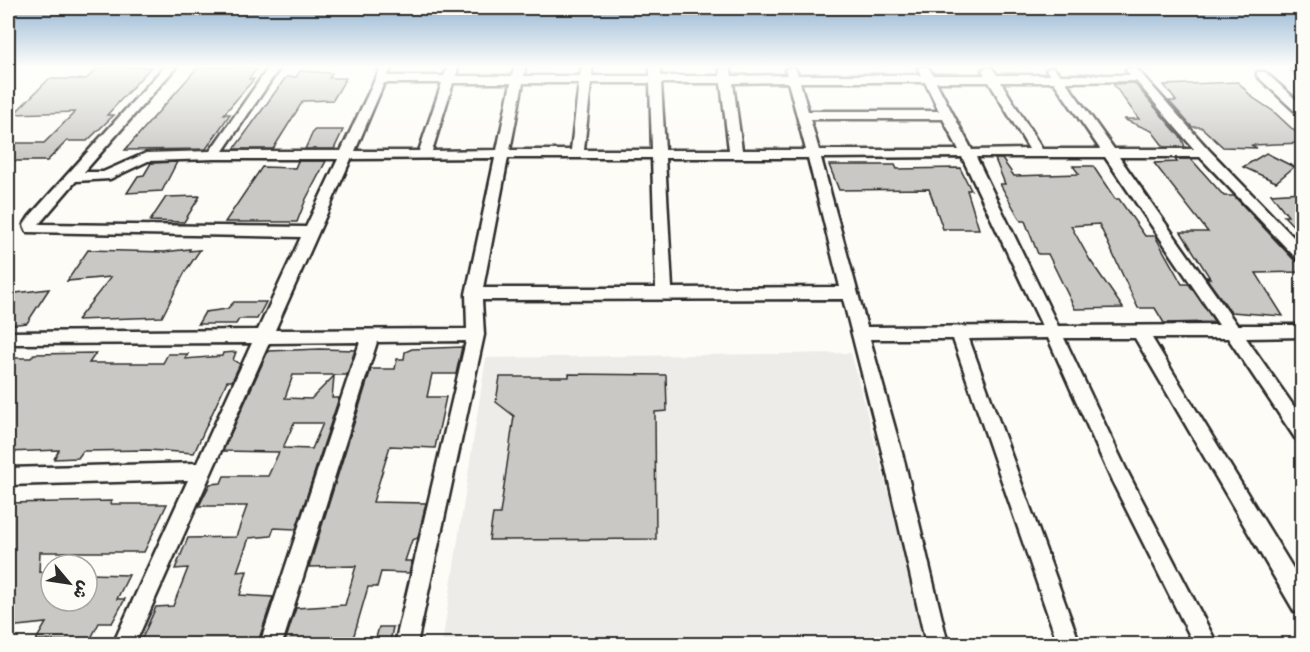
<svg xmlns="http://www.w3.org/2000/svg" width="1310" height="652" font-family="Mali,'Playpen Sans Arabic',sans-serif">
  <rect width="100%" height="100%" fill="#fdfcf7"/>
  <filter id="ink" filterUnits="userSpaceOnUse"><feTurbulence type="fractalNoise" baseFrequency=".0167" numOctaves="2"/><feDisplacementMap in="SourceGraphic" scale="12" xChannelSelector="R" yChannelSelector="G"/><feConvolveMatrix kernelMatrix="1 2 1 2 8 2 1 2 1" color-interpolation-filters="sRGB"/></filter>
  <g filter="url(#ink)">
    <path fill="#edece8" d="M851 353 928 642 442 644 486 358Z"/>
    <g fill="#c9c8c4" stroke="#2b2b2b" stroke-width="1.5" fill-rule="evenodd">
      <path d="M99 67H151L107 115H114L87 141H67L47 161H8V146L17 143H44L75 112 14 114 49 79H86Z"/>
      <path d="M198 67H258L249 79H254L224 114H230L206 149 125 150Z"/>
      <path d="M300 71 332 73 329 78H346L333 100 303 101 273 149H234L286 77H296Z"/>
      <path d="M1238 82 1252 97 1273 111 1302 138V143L1251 145 1257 148 1223 147 1201 127H1192L1169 101H1176L1164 85Z"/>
      <path d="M1134 83 1182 139 1185 147H1164L1152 131 1123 119H1139L1113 84Z"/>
      <path d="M314 130H343L334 149H305Z"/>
      <path d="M1266 153 1294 167 1276 182 1243 167Z"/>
      <path d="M995 159H1002L1014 176 1079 174 1073 166H1093L1115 199H1119L1145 236H1155L1182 284H1189L1215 322 1164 323 1155 308H1138L1099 224 1071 226 1090 260 1123 308 1075 309 1048 254H1038L1025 221H1021L1000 184H1005Z"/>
      <path d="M1175 159H1191L1224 196H1234L1295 261 1302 262V272L1256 273 1283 316 1231 312 1209 282 1207 277 1210 278 1181 232H1208L1154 163 1177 162Z"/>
      <path d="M298 161H326L306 199 297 222H225L262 167 295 168Z"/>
      <path d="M177 162 162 191 127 193 138 176 144 175 151 163Z"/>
      <path d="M829 165H895L897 169 960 168 971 190H967L979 229H943L929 189 839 190Z"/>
      <path d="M1302 192V243L1293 234H1301L1284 216H1288L1271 194Z"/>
      <path d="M200 196 184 222 150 221 166 197Z"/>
      <path d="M190 249 189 251 200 250 185 272 162 317 77 320 111 277 67 281 88 250 164 252Z"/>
      <path d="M49 289 27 323 8 325V294Z"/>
      <path d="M234 302H266L257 319H239L236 324H198L205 312 227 309Z"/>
      <path d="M462 347 456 374H432L427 397H446L435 448 390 446 373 502 426 503 418 538 412 540 405 561H412L409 573 381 572 377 587H368L352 642 284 645 296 608 345 605 356 566 309 567 371 369H395L397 359H404L405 352 412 349Z"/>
      <path d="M320 349 355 350 347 375H293L285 398 311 399 334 376 332 398H339L296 529 274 528 271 536 249 538 237 572 247 571 240 595 273 597 257 645H139L156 607 173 606 188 568 175 569 188 538 236 537 247 506H199L210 484 221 483 224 476H268L279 452 223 451 268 351ZM294 423H323L312 449 283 448Z"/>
      <path d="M236 352 233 360 240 364 232 381H227L194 453 148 450 83 451 78 458 54 459 59 450 8 452V364L12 358H31L34 354 96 353 89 363H163L168 354H188L185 359 222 356 223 353Z"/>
      <path d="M569 374 666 375 667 411 655 412 656 539 489 540 493 514H500L514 416 496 402 500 377H569Z"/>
      <path d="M112 501 110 504H167L144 552H40L39 572 51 573V601H87V574L129 575 117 599H125L112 623H99L89 642 36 640 46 623 8 627V503Z"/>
      <path d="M379 627H393L390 642 375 641Z"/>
    </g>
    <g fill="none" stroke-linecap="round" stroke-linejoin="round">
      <defs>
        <g id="street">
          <path d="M164 67H176L84 172H103L146 153 210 151 269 67H280L223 151H341L381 67H392L387 76H444L448 67H458L456 76H512L515 67H525L524 76H580L582 67H592V76H650V67H660L661 76H720V67H730L732 76 787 75 785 70 791 67 795 68 798 75H921L918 69 920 67H928L933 75H985L982 70 988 67 992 68 997 75H1050L1046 70 1052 67 1061 75H1130L1126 70 1128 68H1136L1209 150 1302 246V260L1297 259 1200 157H1119L1237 325H1302V337L1246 338 1302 418V440L1295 438 1228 338H1152L1302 583V614L1294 611 1135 338H1064L1126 469 1217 644H1194L1112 481 1048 338 969 339 1080 644H1058L953 339H870L905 464 948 644H926L885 464 843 299 482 300 484 335 417 644H395L466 341 377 342 282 644H260L360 342 269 343 135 644H113L188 480 8 485V468L197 463 252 343 8 344V332L258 330 301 237 27 232 24 225 29 217ZM1136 81 1194 149H1114L1066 82ZM788 82 806 150H742L733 83ZM800 82H925L939 111H808ZM936 82H989L1029 149 972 150ZM1001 82H1054L1100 149H1042ZM384 83H442L419 151H355ZM453 83H511L497 150 432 151ZM523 83H579L571 150H510ZM591 83H650L652 150H584ZM661 83H721L729 150H665ZM810 119H943L959 150H819ZM962 157 1042 326 867 327 821 158ZM976 157H1105L1219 325 1058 326ZM495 158 466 294 467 329 275 330 351 159ZM508 158H652L656 288H483ZM665 158H808L840 287 672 288ZM214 159H338L306 227 39 224 76 181 110 179 148 161Z"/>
          <path d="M1257 72H1265L1302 105V115L1298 114 1257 76Z"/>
        </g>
        <path id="highway" d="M1289 67H1302V75L1295 73Z"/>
      </defs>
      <use href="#street" stroke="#2b2b2b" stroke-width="5"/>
      <use href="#highway" stroke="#2b2b2b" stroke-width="4"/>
      <use href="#street" fill="#fdfcf7" fill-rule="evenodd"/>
      <use href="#highway" fill="#fdfcf7" fill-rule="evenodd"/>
    </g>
  </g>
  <linearGradient id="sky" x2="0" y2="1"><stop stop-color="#93b4d2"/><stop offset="0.42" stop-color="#fefefb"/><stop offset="1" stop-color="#fefefb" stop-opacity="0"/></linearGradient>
  <rect width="1310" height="158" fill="url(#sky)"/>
  <rect width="1310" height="652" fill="none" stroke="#fdfcf7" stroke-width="30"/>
  <rect x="15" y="15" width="1280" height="622" fill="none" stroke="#2b2b2b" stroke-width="2" filter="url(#ink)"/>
  <g transform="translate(69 583) rotate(119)"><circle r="28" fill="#fdfcf7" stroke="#a9a8a5" stroke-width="1.5"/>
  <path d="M0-4.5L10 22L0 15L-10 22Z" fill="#2b2b2b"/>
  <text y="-9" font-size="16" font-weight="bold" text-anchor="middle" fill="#2b2b2b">ش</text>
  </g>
</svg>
